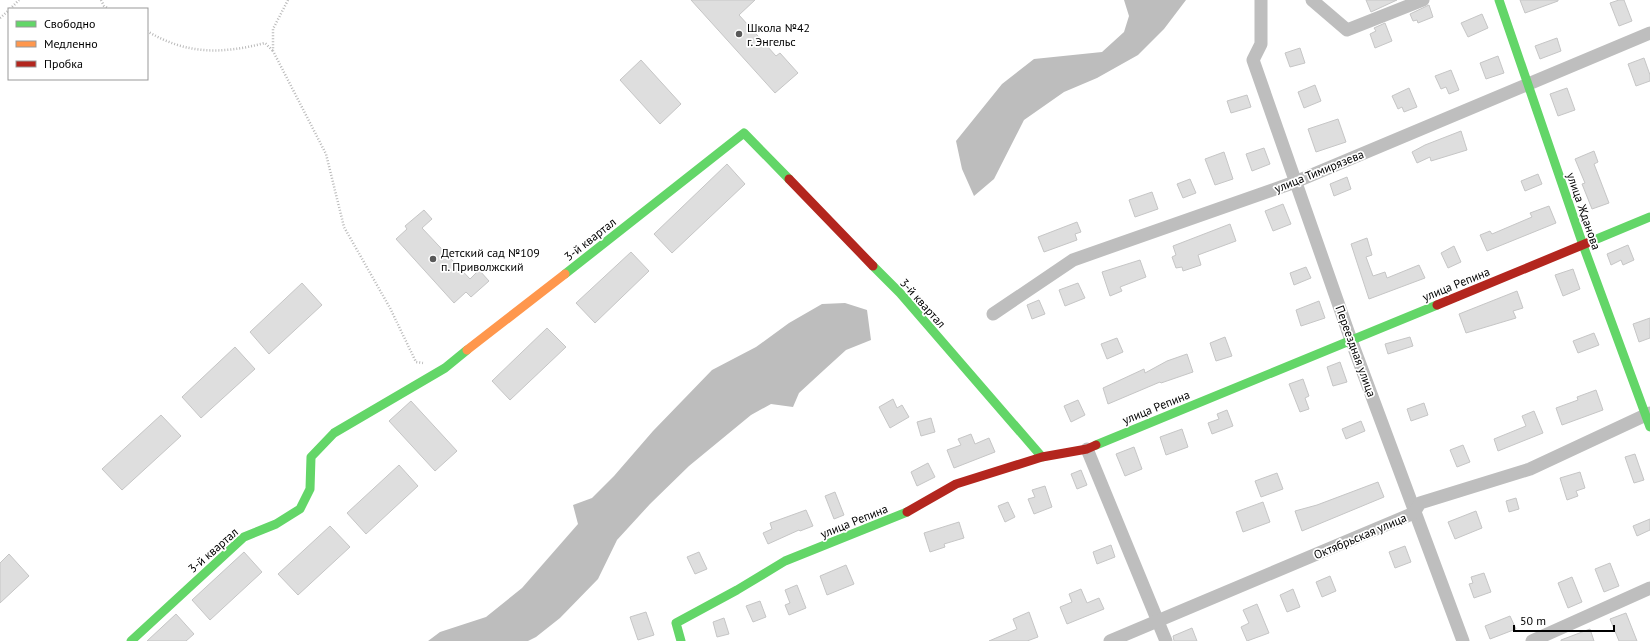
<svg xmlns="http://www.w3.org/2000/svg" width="1650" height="641" font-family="'PT Sans',sans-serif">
  <rect width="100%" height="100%" fill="#fff"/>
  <g fill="#bdbdbd">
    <path d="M1124 0H1186L1164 29 1138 55 1097 78 1064 92 1024 120 994 179 974 196 962 169 956 141 1002 84 1034 59 1102 52 1124 32 1129 16Z"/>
    <path d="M845 303 867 310 871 340 846 350 824 370 799 393 793 407 771 404 751 415 689 466 650 504 617 540 598 579 560 618 536 637 528 641H428L440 632 486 617 522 588 578 524 573 505 592 498 614 476 653 431 712 370 756 347 789 323 822 304Z"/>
  </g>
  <g fill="#dedede" stroke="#c6c6c6">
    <path d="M691 0H755L739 15 776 56 780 53 798 73 775 93Z"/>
    <path d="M1366 0H1397L1371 12Z"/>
    <path d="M1520 0H1558V1L1525 13Z"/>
    <path d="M1619 0H1624L1632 21 1619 26 1610 3Z"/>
    <path d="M1429 5 1433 17 1418 23 1417 20 1413 21 1410 14Z"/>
    <path d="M1482 14 1488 28 1468 37 1461 23Z"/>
    <path d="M1385 23 1392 41 1375 48 1370 34 1376 31 1374 28Z"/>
    <path d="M1557 38 1561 51 1540 59 1535 46Z"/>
    <path d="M1300 48 1305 63 1290 67 1285 53Z"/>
    <path d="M1498 56 1504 73 1486 79 1480 63Z"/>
    <path d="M1644 58 1650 75V81L1636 86 1628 64Z"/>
    <path d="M641 60 681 104 660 124 620 80Z"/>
    <path d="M1451 70 1459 90 1449 94 1446 87 1441 89 1435 76Z"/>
    <path d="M1315 85 1321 101 1304 108 1298 92Z"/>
    <path d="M1409 88 1417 107 1404 112 1402 107 1398 109 1392 96Z"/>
    <path d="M1567 88 1575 110 1558 116 1550 94Z"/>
    <path d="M1247 95 1251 107 1231 113 1227 101Z"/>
    <path d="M1338 119 1346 142 1316 152 1308 129Z"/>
    <path d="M1461 131 1467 150 1431 161 1430 157 1417 163 1412 152 1425 145Z"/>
    <path d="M1264 148 1270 164 1252 171 1246 154Z"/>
    <path d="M1594 151 1598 162 1594 164 1609 203 1592 209 1582 184 1585 183 1575 159Z"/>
    <path d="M1224 152 1233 179 1215 185 1205 159Z"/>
    <path d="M727 164 745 184 672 253 654 234Z"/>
    <path d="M1538 174 1542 184 1525 191 1521 181Z"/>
    <path d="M1347 177 1351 189 1334 196 1330 184Z"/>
    <path d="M1190 179 1196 193 1183 198 1177 184Z"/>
    <path d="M1152 192 1158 209 1135 217 1129 200Z"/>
    <path d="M1283 204 1291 224 1273 231 1265 211Z"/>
    <path d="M1549 206 1556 223 1487 251 1480 235 1490 231 1492 234 1532 217 1530 213Z"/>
    <path d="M424 210 432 219 422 228 470 279 479 270 489 281 471 297 466 292 454 303 396 239 407 229 405 226Z"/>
    <path d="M1077 222 1081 232 1075 234 1077 240 1044 252 1038 237Z"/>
    <path d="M1230 224 1236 241 1198 255 1201 265 1183 271 1182 267 1176 268 1172 257 1176 255 1173 246Z"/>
    <path d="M1367 238 1372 255 1366 257 1373 276 1385 272 1387 278 1419 265 1425 278 1369 299 1351 244Z"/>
    <path d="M1628 245 1634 260 1623 265 1621 260 1611 265 1607 254Z"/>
    <path d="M1454 246 1461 262 1448 268 1441 253Z"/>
    <path d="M631 252 649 271 595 323 576 303Z"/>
    <path d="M1140 260 1146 277 1120 287 1122 291 1110 296 1102 272Z"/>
    <path d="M1306 267 1311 278 1294 285 1290 273Z"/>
    <path d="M1573 269 1580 289 1563 296 1555 275Z"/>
    <path d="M302 283 322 305 269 354 250 332Z"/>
    <path d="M1078 283 1085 298 1065 306 1059 290Z"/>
    <path d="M1517 291 1523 308 1513 311 1516 318 1466 333 1459 314Z"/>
    <path d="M1039 300 1045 314 1032 319 1027 305Z"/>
    <path d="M1319 301 1325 318 1301 326 1296 310Z"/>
    <path d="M1650 318V338L1639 342 1633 324Z"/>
    <path d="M547 328 566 347 510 400 492 381Z"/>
    <path d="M1594 333 1599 345 1578 353 1573 341Z"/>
    <path d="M1225 337 1232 356 1216 361 1210 343Z"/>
    <path d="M1410 337 1413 346 1388 354 1385 344Z"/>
    <path d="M1117 338 1123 352 1107 359 1101 344Z"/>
    <path d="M235 347 255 369 201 418 182 397Z"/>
    <path d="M1187 354 1193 372 1161 383 1160 382 1108 404 1103 388 1144 369 1145 373 1167 361Z"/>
    <path d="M1340 362 1347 382 1333 386 1327 367Z"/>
    <path d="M1303 379 1309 396 1305 398 1309 409 1300 412 1289 384Z"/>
    <path d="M1596 390 1603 410 1562 425 1556 408 1578 400 1577 397Z"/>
    <path d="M893 399 897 408 902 405 909 417 890 428 879 407Z"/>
    <path d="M1078 400 1085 415 1071 422 1064 406Z"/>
    <path d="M411 401 457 451 435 471 389 421Z"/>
    <path d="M1424 403 1428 415 1411 421 1407 409Z"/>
    <path d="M1227 410 1233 426 1212 434 1208 423 1219 419 1217 414Z"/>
    <path d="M1534 411 1543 433 1498 451 1494 439 1526 426 1522 416Z"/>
    <path d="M161 415 181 436 122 490 102 469Z"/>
    <path d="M931 418 935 432 921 436 917 422Z"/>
    <path d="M1361 421 1365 431 1346 439 1342 429Z"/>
    <path d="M1182 429 1188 447 1166 455 1160 437Z"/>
    <path d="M971 434 975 444 989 438 995 452 954 468 947 450 961 445 958 439Z"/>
    <path d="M1463 445 1470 462 1457 467 1450 450Z"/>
    <path d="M1134 447 1142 469 1125 476 1116 454Z"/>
    <path d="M1635 454 1644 480 1634 483 1625 457Z"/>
    <path d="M928 463 935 477 917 486 911 472Z"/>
    <path d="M399 465 418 486 366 534 347 513Z"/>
    <path d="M1081 470 1087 485 1077 489 1071 474Z"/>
    <path d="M1580 472 1585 488 1576 491 1578 496 1567 500 1560 478Z"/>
    <path d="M1277 473 1283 489 1261 497 1255 481Z"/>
    <path d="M1378 482 1384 497 1302 531 1295 511 1317 505Z"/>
    <path d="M1045 486 1052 507 1034 514 1028 499 1035 497 1032 490Z"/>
    <path d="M835 492 844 515 834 519 825 496Z"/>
    <path d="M1516 498 1519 509 1509 512 1506 501Z"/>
    <path d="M1008 502 1015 517 1005 522 998 506Z"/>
    <path d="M1263 502 1270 522 1243 532 1236 512Z"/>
    <path d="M806 510 813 526 800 531 799 530 768 544 763 533 772 529 770 523Z"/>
    <path d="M1476 511 1482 528 1455 539 1448 522Z"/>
    <path d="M1650 519V530L1637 536 1633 526Z"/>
    <path d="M959 522 964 538 944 544 945 547 930 552 924 533Z"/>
    <path d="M330 526 350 547 298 595 278 574Z"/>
    <path d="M1111 545 1115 557 1097 564 1093 552Z"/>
    <path d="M1405 546 1411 562 1395 568 1389 552Z"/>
    <path d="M244 552 262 572 210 620 192 600Z"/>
    <path d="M699 552 707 569 695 574 687 557Z"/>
    <path d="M9 554 29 576 0 603V563Z"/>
    <path d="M1610 563 1619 586 1604 592 1595 569Z"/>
    <path d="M846 565 854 584 827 595 820 576Z"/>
    <path d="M1484 573 1491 592 1474 598 1469 584 1473 583 1471 577Z"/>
    <path d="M1330 576 1336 591 1322 597 1316 582Z"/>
    <path d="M1572 577 1582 602 1568 608 1558 583Z"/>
    <path d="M797 585 806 608 789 615 785 605 790 603 785 590Z"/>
    <path d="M1081 589 1087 603 1099 598 1104 609 1067 624 1060 607 1072 602 1069 594Z"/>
    <path d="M1293 589 1300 607 1287 612 1280 595Z"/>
    <path d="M760 601 766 617 753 622 746 606Z"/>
    <path d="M1257 604 1269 633 1247 641 1241 627 1249 623 1243 610Z"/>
    <path d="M646 612 654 635 638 640 630 617Z"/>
    <path d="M1029 612 1038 637 1027 641H989L1017 629 1013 619Z"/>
    <path d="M1626 613 1637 641H1619L1610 619Z"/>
    <path d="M176 614 194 634 186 641H147Z"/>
    <path d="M1510 616 1516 629 1490 639 1485 626Z"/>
    <path d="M724 618 729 634 717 637 713 622Z"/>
    <path d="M1192 628 1197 641H1174L1173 636Z"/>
    <path d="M1590 629 1594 641H1561V640Z"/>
  </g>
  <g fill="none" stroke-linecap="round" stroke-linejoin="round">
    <g stroke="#b9b9b9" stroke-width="2.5" stroke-dasharray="1 2" stroke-linecap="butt">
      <path d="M101 0 104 6 109 9"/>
      <path d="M288 0 273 29V51L326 154 344 227 390 308 416 362 423 363"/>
      <path d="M10 9 19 0"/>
      <path d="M0 18 9 10"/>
      <path d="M147 31C187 55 222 54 265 43L273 51"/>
    </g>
    <g stroke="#bebebe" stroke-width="13">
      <path d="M1261 0V44L1253 60 1351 340 1463 641"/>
      <path d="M1312 0 1347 30 1423 0"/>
      <path d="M993 314 1073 260 1295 182 1650 33"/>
      <path d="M1087 449 1166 641"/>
      <path d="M1110 641 1414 513 1420 503 1530 469 1650 413"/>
      <path d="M1532 641 1650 588"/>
    </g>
    <g stroke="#63d668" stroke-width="9">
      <path d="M1499 0 1583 245 1650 427"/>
      <path d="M1592 241 1650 217"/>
      <path d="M873 266 900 293 1042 457"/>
      <path d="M565 274 744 133 789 179"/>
      <path d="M1096 445 1437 305"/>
      <path d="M131 641 244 537 276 524 300 509 310 489 311 457 334 433 445 368 467 350"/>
      <path d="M681 641 676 623 737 590 785 561 907 512"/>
    </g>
    <path stroke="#ff974d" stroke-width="9" d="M467 350 565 274"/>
    <g stroke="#b3261e" stroke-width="9">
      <path d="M789 179 873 266"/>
      <path d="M1437 305 1592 241"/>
      <path d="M907 512 956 484 1042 457 1087 449 1096 445"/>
    </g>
  </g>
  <g fill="#595959" stroke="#fff" stroke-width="1.5">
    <circle cx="739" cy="34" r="4"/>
    <circle cx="433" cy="259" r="4"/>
  </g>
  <g text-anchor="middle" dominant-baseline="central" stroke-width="3.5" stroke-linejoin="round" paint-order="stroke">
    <g font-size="12" fill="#000" stroke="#fff" text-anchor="start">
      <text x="747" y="27">Школа №42<tspan x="747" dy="14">г. Энгельс</tspan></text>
      <text x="441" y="252">Детский сад №109<tspan x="441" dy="14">п. Приволжский</tspan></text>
    </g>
    <g font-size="12" fill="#000" stroke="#fff">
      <text transform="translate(1319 171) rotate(-22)">улица Тимирязева</text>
      <text transform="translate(1584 211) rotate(71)">улица Жданова</text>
      <text transform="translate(590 239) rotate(-38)">3-й квартал</text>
      <text transform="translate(1456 284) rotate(-22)">улица Репина</text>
      <text transform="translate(923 303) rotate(48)">3-й квартал</text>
      <text transform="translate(1356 351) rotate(70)">Переездная улица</text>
      <text transform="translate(1156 407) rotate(-22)">улица Репина</text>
      <text transform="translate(854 521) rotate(-22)">улица Репина</text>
      <text transform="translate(1360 536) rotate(-23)">Октябрьская улица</text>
      <text transform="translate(213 550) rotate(-41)">3-й квартал</text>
    </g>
  </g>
  <rect x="8" y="8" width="140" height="72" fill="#ffffff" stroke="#999999"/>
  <rect x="16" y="21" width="20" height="6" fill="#63d668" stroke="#999999"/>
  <text x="44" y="28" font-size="12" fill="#000000">Свободно</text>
  <rect x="16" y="41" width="20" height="6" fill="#ff974d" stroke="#999999"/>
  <text x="44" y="48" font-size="12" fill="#000000">Медленно</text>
  <rect x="16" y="61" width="20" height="6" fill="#b3261e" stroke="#999999"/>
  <text x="44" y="68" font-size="12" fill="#000000">Пробка</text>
  <path d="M1514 625v6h100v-6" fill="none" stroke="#000000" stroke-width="2"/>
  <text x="1520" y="625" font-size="12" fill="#000000" stroke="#ffffff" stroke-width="3" paint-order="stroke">50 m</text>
</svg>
